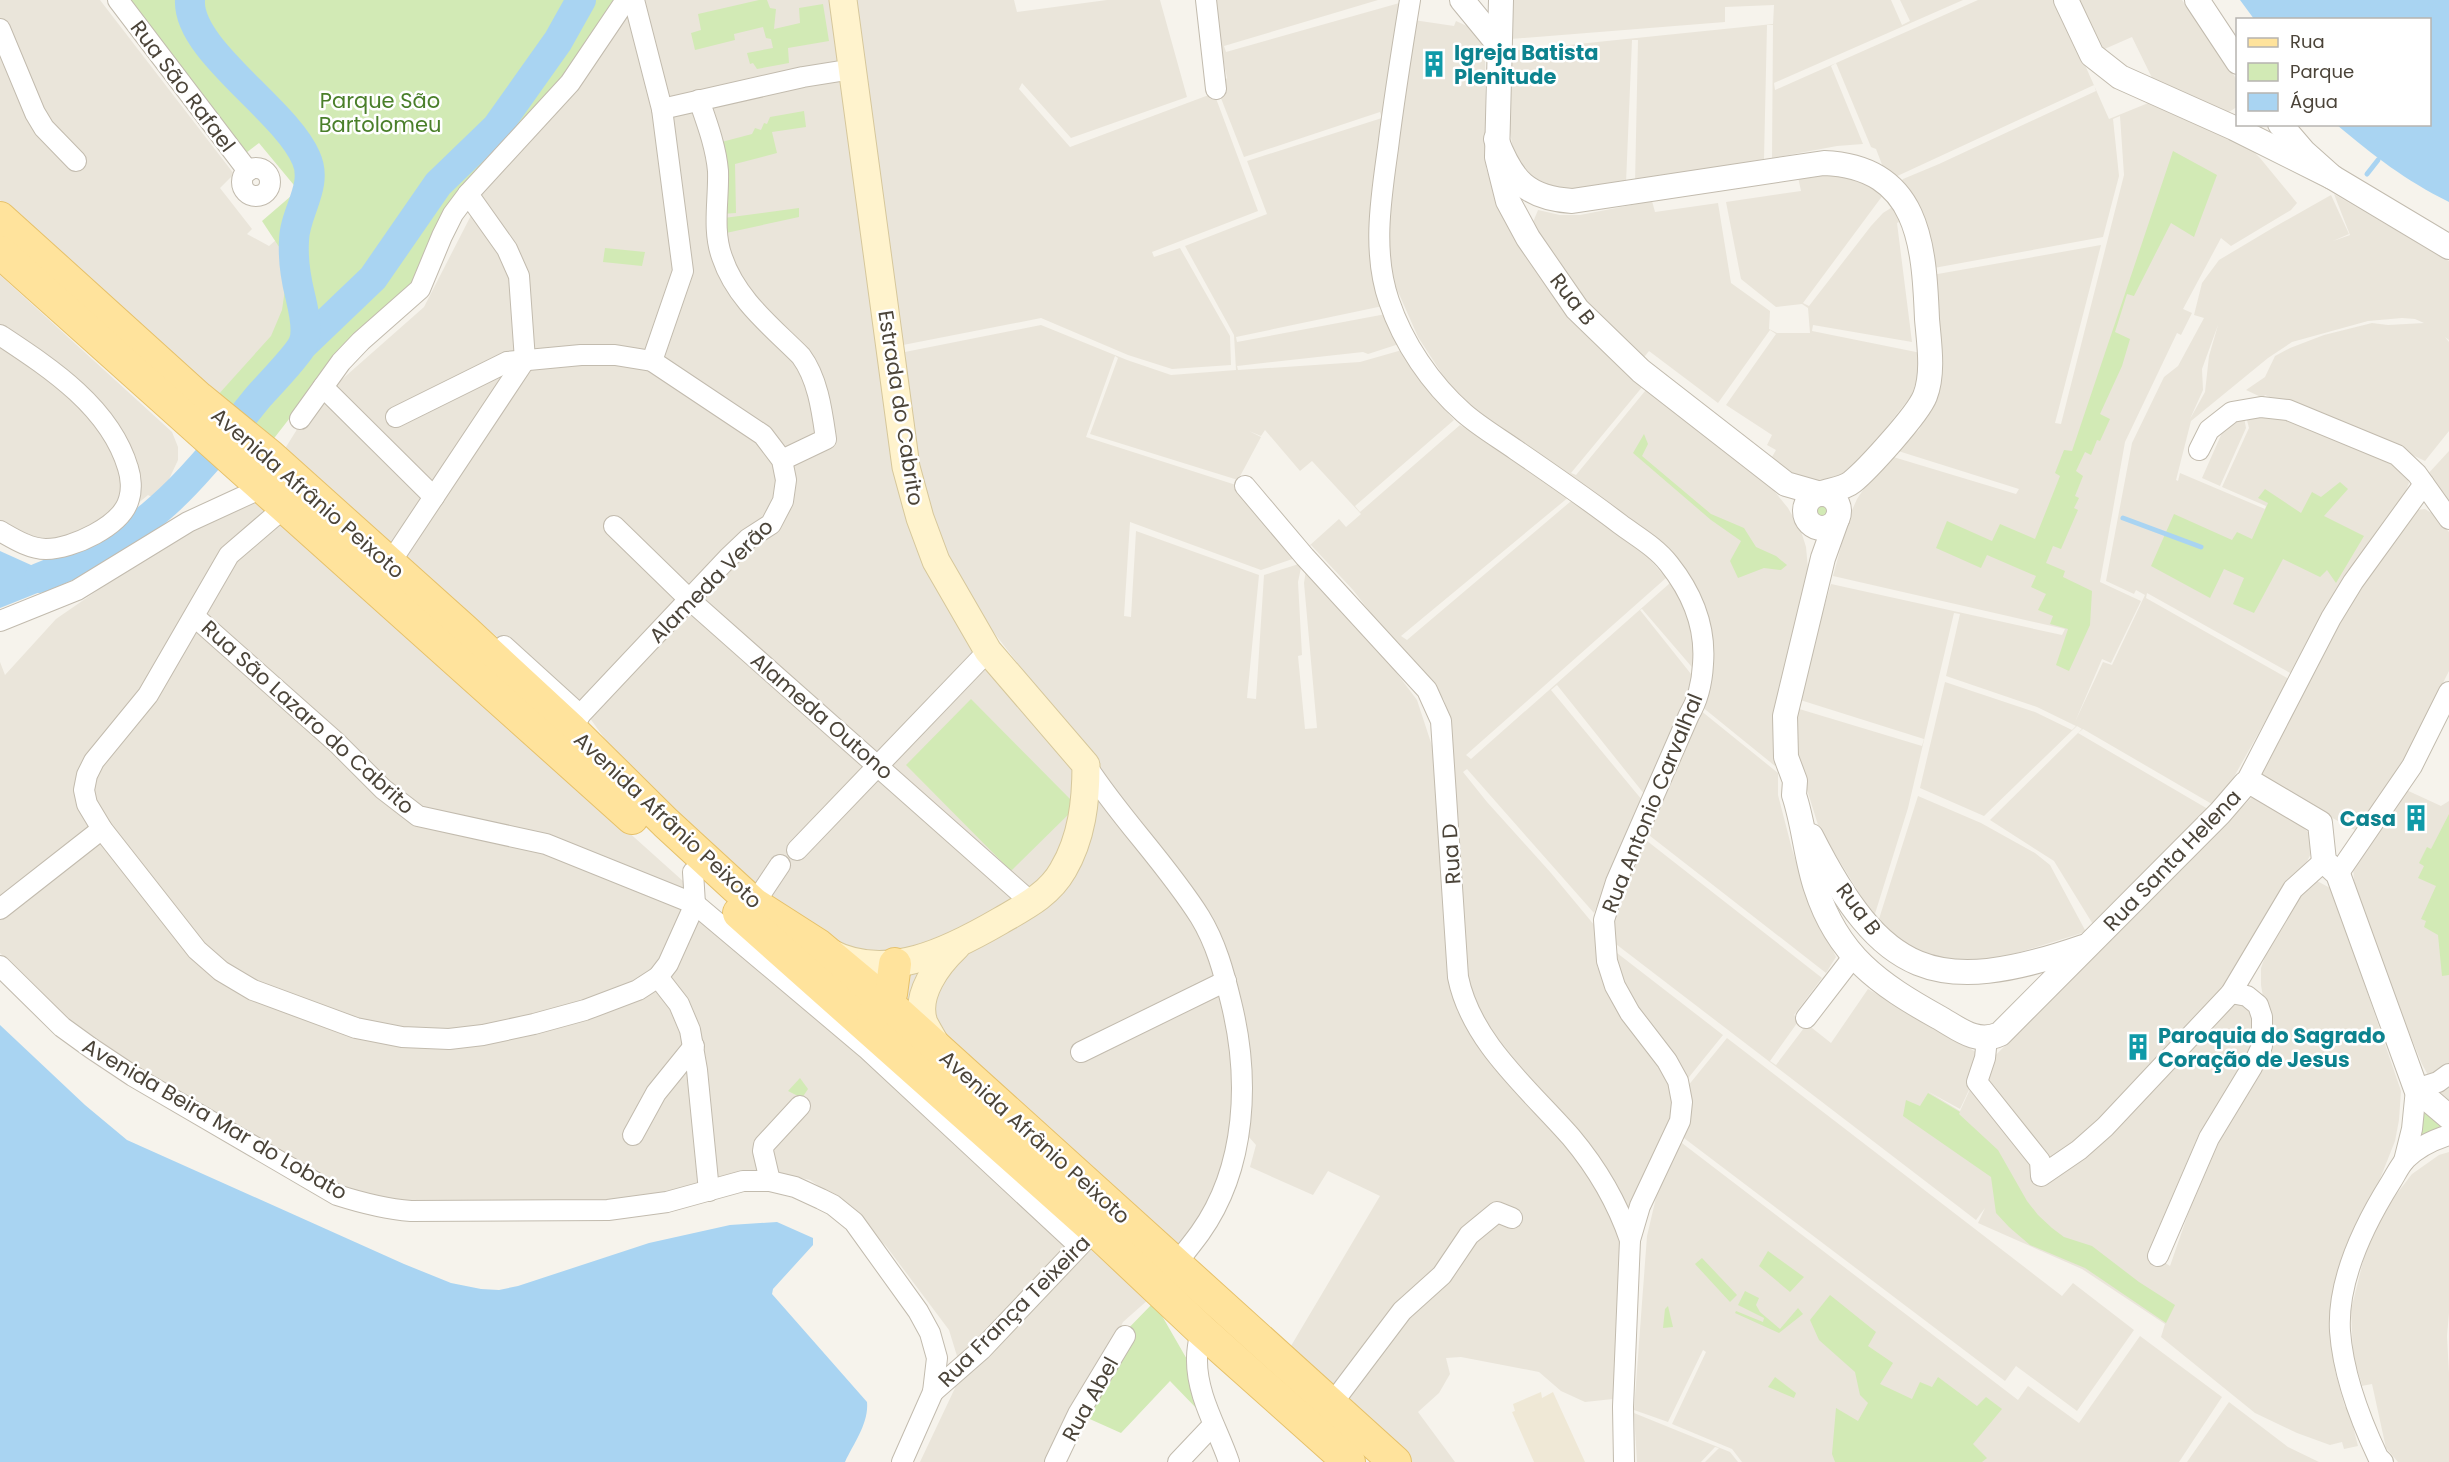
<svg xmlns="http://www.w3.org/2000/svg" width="2449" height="1462" font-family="Poppins,sans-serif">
  <rect width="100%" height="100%" fill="#f6f3ec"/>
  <g fill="#eae5da" fill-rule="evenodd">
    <path d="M0 0H100L234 174 220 188 252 229 247 234 269 246 276 240 291 262 284 310 272 337 217 396 49 250 0 200Z"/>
    <path d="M638 0H833L922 554 1191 904 1217 965 1239 1088 1222 1182 1170 1265 654 807 584 710 281 455 301 423 322 397 424 307 482 194 576 90Z"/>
    <path d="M857 0H1014L1017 12 1107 0H1160L1187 97 1071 138 1022 83 1019 89 1070 147 1214 93 1258 211 1152 252 1154 257 1180 248 1230 336 1231 365 1172 369 1128 355 1041 318 903 345 884 224Z"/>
    <path d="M1211 0H1378L1224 46 1226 52 1403 2 1400 18 1454 26 1456 21 1469 27 1482 41 1485 53 1486 168 1504 220 1550 290 1613 358 1643 386 1571 473 1576 475 1650 385 1771 487 1788 508 1801 531 1806 547 1808 569 1798 626 1784 670 1777 700 1775 727V766L1701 706 1700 710 1778 773V795L1792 849 1808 899 1836 957 1826 973 1645 832 1642 837 1822 978 1794 1015 1800 1019 1770 1061 1776 1065 1807 1024 1831 1043 1868 989 1981 1055 1973 1072 1976 1075 1960 1109 1927 1091 1960 1111 1977 1074 2254 795 2276 804 2308 832 2314 848 2305 865 2256 946 2249 943 2228 981 2192 1030 2115 1114 2079 1144 2071 1153 2065 1147 2043 1167 2056 1177 2082 1156 2224 1010 2241 994H2253L2258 998 2264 1016 2266 1041 2258 1061 2213 1140 2199 1171 2162 1261 2170 1266 2197 1188 2229 1120 2268 1047 2270 1039 2261 985V968L2273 934 2305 885 2317 881 2332 889 2401 1091 2399 1120 2395 1141 2378 1184 2352 1237 2339 1277 2334 1306 2335 1371 2340 1389 2362 1385 2353 1356 2351 1310 2367 1245 2381 1214 2412 1174 2439 1155 2449 1152V1313L2447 1336 2449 1373V1462H2398L2386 1448 2372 1384 2340 1390 2345 1407H2348L2358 1446 2344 1449 2342 1442 2330 1445 2297 1433 2255 1413 2161 1337 2165 1324 2082 1269 1978 1223 1985 1208 1976 1220 1608 938V946L1723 1035 1685 1082 1687 1087 1727 1038 2062 1296 2073 1283 2134 1330 2077 1411 2016 1366 2005 1381 1680 1135 1678 1140 2018 1400 2028 1386 2079 1423 2140 1336 2222 1397 2179 1462H1742L1732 1449 1672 1424 1706 1352 1703 1350 1668 1422 1634 1410 1647 1236 1658 1189 1688 1115 1690 1102 1676 1063 1634 1006 1618 977 1608 948V924L1625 873 1702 699 1710 668V637L1700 602 1691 583 1667 554 1656 543 1476 412 1446 380 1418 337 1388 269 1384 231 1397 110 1411 21 1400 19 1371 196 1369 232 1372 269 1383 306 1236 337 1237 342 1386 314 1399 344 1368 354 1363 352 1237 366 1238 370 1360 362 1402 350 1428 391 1454 420 1355 506 1360 512 1460 425 1539 472 1570 496 1401 636 1407 640 1577 496 1620 537 1647 556 1666 578 1466 755 1471 759 1670 583 1680 588 1689 601 1696 619 1700 640 1701 658 1697 673 1642 609 1640 610 1695 679 1645 795 1557 685 1551 690 1642 800 1594 913 1467 769 1463 772 1487 802 1551 873 1595 926 1600 954 1597 966 1617 1004 1653 1048 1665 1070 1675 1098V1109L1672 1134 1629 1227 1581 1135 1499 1042 1475 1009 1466 977 1458 814 1450 760 1451 723 1444 700 1418 666 1393 642 1353 590 1311 545 1300 555 1301 556 1261 570 1130 522 1124 616 1131 617 1136 531 1259 575 1247 698 1256 699 1264 575 1302 563 1298 582 1302 655 1298 656 1305 729 1317 728 1304 583 1307 563 1375 644 1417 700 1437 761 1452 982 1457 1011 1489 1054 1578 1151 1595 1176 1610 1203 1627 1250 1623 1313 1613 1399 1585 1402 1561 1391 1539 1372 1461 1357 1446 1358 1450 1374 1439 1393 1418 1412 1455 1462H1404L1288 1351 1380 1196 1328 1171 1313 1195 1250 1167 1256 1145 1248 1136V1066L1234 982 1213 923 1183 876 1108 791 1042 695 985 621 967 593 938 532 916 466 905 352 1041 325 1127 360 1171 375 1236 370 1234 335 1185 246 1267 214 1247 161 1382 118 1380 112 1244 157 1217 88 1227 78ZM1115 356 1118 358 1090 434 1238 480 1261 437 1249 431 1261 436 1265 430 1300 471 1312 461 1361 514 1346 527 1339 519 1299 555 1236 485 1086 437Z"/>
    <path d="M1512 0H1891L1902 25 1910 21 1900 0H1963L1774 83 1775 90 1978 0H2056L2109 119 2158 99 2184 111 2240 138 2260 158 2297 203 2291 210 2231 246 2221 238 2183 309 2192 313 2181 335 2177 333 2125 442 2100 582 2141 601 2111 663 2102 659 2075 722 2103 662 2112 665 2145 595 2136 590 2134 594 2106 581 2132 443 2164 377 2178 366 2204 318 2194 315 2202 283 2219 260 2271 229 2331 195 2349 234 2333 241 2350 235 2334 194 2449 261V340L2445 337 2449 342V431L2425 461 2354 427 2287 400 2285 404 2265 395 2263 398 2246 390 2265 377 2275 356 2290 348 2324 335 2372 323 2388 325 2424 323 2415 319 2402 318 2368 321 2292 342 2268 358 2191 421 2176 480 2178 481 2180 473 2265 509 2266 506 2222 487 2249 428 2246 416 2244 417 2246 428 2220 486 2202 478 2225 426 2231 421 2252 415 2278 414 2363 449 2402 470 2407 476 2409 483 2405 493 2338 590 2292 674 2147 593 2146 598 2289 679 2217 807 2083 729 2078 733 2213 812 2098 925 2082 933 2017 953 1989 960 1953 962 1933 959 1914 952 1901 944 1878 922 1918 796 1981 823 2035 853 2050 865 2085 930 2094 926 2054 861 1990 820 2082 729 2077 726 1984 816 1920 788 1945 682 2035 712 2072 730 2076 726 2037 707 1946 676 1960 614 1954 613 1908 808 1874 917 1819 828 1798 761 1796 708 1922 746 1924 739 1797 699 1831 584 2062 635 2065 629 1833 576 1849 517 1857 499 1873 475 1890 456 2016 494 2019 489 1895 450 1919 430 1931 406 1937 376 1938 346 1932 275 2101 245 2055 423 2061 424 2124 175 2120 116 2113 119 2119 176 2103 237 1934 268 1919 212 1899 184 1903 179 1939 164 2096 91 2094 85 1893 178 1886 175 1876 149 1871 147 1836 63 1831 66 1863 144 1837 146 1772 158 1773 25H1767L1764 159 1635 184 1638 40H1632L1626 183 1581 191 1555 188 1528 178 1515 160 1507 115 1509 51 1773 24 1774 5 1725 7V22L1510 39ZM2218 325 2209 356 2205 392 2190 419 2203 390 2202 369Z"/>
    <path d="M2077 0H2182L2237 80V107L2227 113 2157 88 2132 37 2100 51Z"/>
    <path d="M1831 173 1858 179 1883 195 1803 303 1809 306 1871 226 1883 213 1894 206 1903 220 1897 223 1912 342 1813 325 1812 331 1926 354 1911 396 1872 446 1847 471 1828 483 1808 484 1769 462 1776 450 1767 445 1772 435 1726 405 1776 334 1770 330 1718 403 1649 351 1641 361 1599 322 1531 227 1538 210 1560 215H1580L1652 201 1655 212 1718 203 1731 283 1770 311 1769 329 1777 333H1810L1808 308 1802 304 1776 307 1741 279 1726 202 1801 191 1798 177Z"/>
    <path d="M0 275 172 432 178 447V460L164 490 156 499 148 495 119 519 67 534V543L42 552 31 565 41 553 0 522Z"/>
    <path d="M2449 451V508L2432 485 2416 510 2425 509 2435 515 2449 532V671L2383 802 2360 833 2257 777 2329 639 2426 476Z"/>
    <path d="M256 498 1149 1299 1123 1322 1053 1462H920L955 1388 957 1356 949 1330 886 1246 832 1195 810 1180 761 1169 672 1194 598 1201 395 1204 365 1196 291 1160 82 1034 0 953V662L5 675 56 619 185 530Z"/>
    <path d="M2402 788 2441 806 2449 801V1107L2436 1090 2422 1064 2368 932 2360 908 2354 880 2353 867Z"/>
    <path d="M2229 1402 2288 1447 2319 1462H2187Z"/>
    <path d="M1634 1413 1730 1452 1738 1462H1705L1719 1448 1715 1447 1701 1462H1637Z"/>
  </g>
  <path fill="#efe8d6" d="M1541 1392 1542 1398 1553 1392 1585 1462H1534L1512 1412 1515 1411 1513 1404Z"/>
  <g fill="#d2eab5">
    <path d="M123 0H616L565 78 457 195 420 284 349 342 268 446 216 397 271 336 282 310 289 262 262 221 298 190 259 143 242 156Z"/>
    <path d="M759 0H767L770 8 776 9 774 29 800 23 799 8 823 4 829 41 788 48 789 63 757 69 753 63 750 64 747 53 773 48 771 39 766 38 763 27 734 34 735 40 695 50 691 33 701 30 698 14Z"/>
    <path d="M804 111 806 127 772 132 777 153 735 164 736 213 721 214 714 144 752 134 755 128 761 130 764 123 767 124 770 117Z"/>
    <path d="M2173 151 2217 175 2194 237 2171 223 2134 296 2127 294 2115 332 2130 339 2122 366 2100 414 2110 419 2100 441 2097 440 2091 455 2085 452 2076 471 2083 476 2075 496 2079 498 2074 508 2078 510 2061 549 2053 546 2046 563 2065 571 2063 577 2092 591 2090 625 2069 671 2056 665 2068 629 2050 624 2053 616 2038 610 2046 594 2031 587 2036 576 1987 555 1981 568 1936 548 1947 521 1992 541 2000 524 2035 539 2060 476 2055 473 2064 450 2072 451Z"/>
    <path d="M799 208V217L726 233 724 218Z"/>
    <path d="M605 248 645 252 642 266 603 262Z"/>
    <path d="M1644 434 1648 444 1642 456 1711 514 1744 528 1756 547 1776 556 1787 565 1781 570 1764 568 1738 578 1730 561 1741 541 1711 520 1633 453Z"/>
    <path d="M2340 482 2348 489 2324 516 2364 536 2336 583 2327 570 2320 577 2283 559 2254 613 2233 604 2244 578 2224 569 2210 598 2151 566 2174 514 2232 540 2237 532 2252 539 2268 503 2258 498 2265 489 2301 513 2312 492 2321 497Z"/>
    <path d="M1831 501 1834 508 1823 523 1811 518 1809 510 1812 502Z"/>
    <path d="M971 699 1077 806 1011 871 906 765Z"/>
    <path d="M2449 814V975L2442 976 2438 935 2424 927 2426 921 2421 919 2436 886 2418 878 2424 866 2419 863 2427 847 2431 849Z"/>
    <path d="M800 1078 808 1089 802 1098 788 1091Z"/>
    <path d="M1928 1093 1960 1112 1959 1114 1998 1150 2027 1201 2038 1215 2052 1228 2064 1237 2092 1246 2139 1282 2175 1305 2166 1323 2085 1268 2030 1245 2009 1227 1996 1213 1991 1177 1903 1116 1906 1100 1920 1106Z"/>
    <path d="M2421 1100 2449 1123 2414 1145Z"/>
    <path d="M1768 1251 1804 1277 1790 1292 1759 1266Z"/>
    <path d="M1702 1258 1737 1295 1730 1302 1695 1264Z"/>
    <path d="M1745 1291 1759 1298 1756 1305 1760 1312 1780 1329 1798 1308 1803 1314 1779 1333 1735 1313 1736 1311 1763 1322 1764 1318 1738 1305Z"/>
    <path d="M1830 1295 1876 1332 1868 1346 1893 1363 1880 1384 1912 1399 1920 1382 1932 1387 1938 1377 1977 1406 1986 1397 2002 1409 1973 1444 1987 1458 1982 1462H1835L1832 1454 1836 1408 1858 1421 1868 1403 1860 1395 1855 1372 1819 1340 1810 1320Z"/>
    <path d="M1154 1302 1215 1408 1200 1412 1170 1381 1121 1433 1083 1416 1121 1336Z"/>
    <path d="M1668 1306 1673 1327 1663 1328 1665 1309Z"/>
    <path d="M1775 1377 1796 1393 1794 1398 1768 1387Z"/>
  </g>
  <g fill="#a9d4f2">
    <path d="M2240 0H2449V202C2405 180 2374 156 2337 125L2430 124V20L2254 19Z"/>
    <path d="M0 551 31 565 45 590 0 608Z"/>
    <path d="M0 1025 85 1105 127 1140 404 1264 451 1283 481 1289 499 1290 518 1286 649 1243 730 1225 777 1222 813 1238V1245L773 1289 772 1294 867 1402C869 1423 854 1443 845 1462H0Z"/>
  </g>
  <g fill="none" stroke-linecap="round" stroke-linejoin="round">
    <g stroke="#a9d4f2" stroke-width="5">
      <path d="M2367 174 2378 160"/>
      <path d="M2123 518 2201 547"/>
    </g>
    <g stroke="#a9d4f2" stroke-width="30">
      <path d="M304 344 373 278 438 184 497 127 558 41 581 0"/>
      <path d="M39 578C82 561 125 540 160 508 197 476 228 434 259 396 269 385 298 355 303 344 309 331 303 308 300 295 296 279 293 258 294 241 294 213 319 186 306 158 285 109 187 50 190 0"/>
    </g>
    <defs>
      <g id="minor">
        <path d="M118 0 248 171"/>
        <path d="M634 0 662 109 683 271 652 361"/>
        <path d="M1206 0 1216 89"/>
        <path d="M1410 0C1402 49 1394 99 1388 148 1381 198 1372 252 1389 301 1403 343 1431 384 1464 413 1480 427 1499 438 1516 450 1551 474 1586 498 1620 524 1636 536 1656 547 1669 564 1692 593 1706 627 1703 664 1702 683 1698 700 1689 715L1616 882 1604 920 1607 961 1615 986 1630 1013 1667 1061 1678 1081 1682 1102 1680 1121 1640 1206 1630 1240 1623 1407 1624 1462"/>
        <path d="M0 29 35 113 44 128 76 161"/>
        <path d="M699 100C707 123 716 147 718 171 719 199 712 230 722 257 736 299 771 326 801 356 818 379 822 411 826 439L782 460"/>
        <path d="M662 109 803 77 853 69"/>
        <circle cx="256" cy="182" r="14"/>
        <path d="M0 335C50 368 110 407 128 468 131 477 132 490 129 499 122 526 72 549 46 549 30 549 14 539 0 531"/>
        <path d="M323 387 434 497"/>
        <path d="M396 417 507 362 581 355H615L652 361 763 435 782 460 786 480 783 501 771 524 748 539 728 558 580 715"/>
        <path d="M300 419 341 362 361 341 420 289 442 236 453 214 468 194 570 83 626 0"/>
        <path d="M2199 450 2209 430 2232 412 2261 407 2288 410 2397 455 2417 474 2449 519"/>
        <path d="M1245 486 1305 557 1427 690 1441 721 1458 977C1471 1042 1529 1089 1571 1137 1597 1168 1617 1202 1630 1240"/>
        <path d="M285 507 229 555 148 695 94 761 87 775 84 790 87 804 102 829 197 950 221 971 253 990 356 1028 402 1037 449 1039 483 1035 534 1024 585 1010 638 990 658 977 668 964 695 904 693 872"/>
        <path d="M614 526 690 600 1032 903"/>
        <path d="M390 563 525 360 519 276 507 249 468 194"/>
        <path d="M195 617 337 743 383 789 418 816 546 844 695 904 866 1048 1079 1246"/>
        <path d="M0 621 77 590 188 522 264 487"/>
        <path d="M504 646 580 715 575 725"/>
        <path d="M1086 765C1120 818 1166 863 1200 917 1216 943 1224 973 1231 1002 1250 1078 1247 1167 1200 1233 1192 1244 1183 1255 1175 1265"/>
        <path d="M2245 784 2331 618 2353 582 2424 484"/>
        <path d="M797 850 988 651"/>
        <path d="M2338 874 2412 766 2449 692"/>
        <path d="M754 904 780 865"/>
        <path d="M0 909 102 829"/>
        <path d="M0 966 62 1027 91 1048 133 1076 337 1195C362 1203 385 1209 411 1211L608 1210 667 1202 743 1181H770L795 1187 821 1199 833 1205 854 1222 918 1311 930 1333 937 1358 933 1392 902 1462"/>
        <path d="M658 977 679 1004 690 1030 697 1070 709 1191"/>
        <path d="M1806 1018 1853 957"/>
        <path d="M1987 1038 1985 1058 1977 1082 2040 1161 2041 1176 2079 1150 2105 1127 2231 993 2293 889 2324 861"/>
        <path d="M1081 1052 1226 981"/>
        <path d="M633 1135 656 1093 694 1046"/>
        <path d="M2404 1161 2412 1129 2416 1089 2438 1082 2449 1074"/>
        <path d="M770 1181 763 1151 764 1145 800 1106"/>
        <path d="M2158 1256 2209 1138 2252 1067 2262 1046V1017L2258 1005 2247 996 2231 993"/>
        <path d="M1201 1330C1199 1339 1197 1349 1197 1358 1196 1395 1218 1429 1229 1462"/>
        <path d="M933 1392 981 1350 1088 1237"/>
        <path d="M1331 1405 1402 1311 1442 1275 1469 1235 1497 1212 1512 1218"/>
        <path d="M1055 1462 1078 1414 1125 1336"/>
        <path d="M1178 1462 1213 1425"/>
        <path d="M2383 1462 2378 1457C2360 1419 2343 1374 2340 1331 2337 1279 2364 1225 2391 1182 2396 1174 2400 1165 2406 1159 2418 1147 2433 1140 2449 1135"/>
      </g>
      <g id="tertiary">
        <path d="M1462 0 1499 45"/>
        <path d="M1501 0 1497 157 1508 201 1528 238 1577 309 1641 371 1786 484 1821 494"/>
        <path d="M2066 0 2092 55 2120 77 2234 128 2332 177"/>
        <path d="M2197 0 2238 62"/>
        <path d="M2280 124 2304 152 2332 177 2449 247"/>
        <path d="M1496 139C1512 181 1527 198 1572 201L1824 163C1919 167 1924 244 1927 319 1929 343 1934 373 1925 396 1918 414 1868 469 1852 482 1845 488 1831 490 1822 493"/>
        <circle cx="1822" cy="511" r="17"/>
        <path d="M1837 519 1823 558 1785 716 1786 757 1795 781 1794 795C1804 825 1806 858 1816 888 1838 956 1879 984 1938 1017 1958 1028 1976 1045 2000 1034L2220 813 2245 784H2254L2320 823 2324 861 2338 874 2416 1089 2449 1117"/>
        <path d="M1811 836C1882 976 1935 998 2083 947"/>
      </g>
      <g id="secondary">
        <path d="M829 952C886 983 950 950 1000 921 1024 907 1049 895 1063 870 1082 838 1086 801 1086 765L988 651 936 561 920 518 906 467 843 0"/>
        <path d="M938 1048C934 1040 928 1031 924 1023 914 995 938 964 956 947"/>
      </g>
      <g id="primary">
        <path d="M0 218 199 398 270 456 464 630 572 730 666 823 754 904 818 945 885 1001 1395 1462"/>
        <path d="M0 252 632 818"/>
        <path d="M739 913 1095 1230 1201 1330 1349 1462"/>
        <path d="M873 1015 891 994 895 964"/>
      </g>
    </defs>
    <use href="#minor" stroke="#c2bbae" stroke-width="22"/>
    <use href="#tertiary" stroke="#c2bbae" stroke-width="26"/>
    <use href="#secondary" stroke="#d6c79b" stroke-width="29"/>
    <use href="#primary" stroke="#e6c16a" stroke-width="34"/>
    <use href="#minor" stroke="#fff" stroke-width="20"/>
    <use href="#tertiary" stroke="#fff" stroke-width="24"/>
    <use href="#secondary" stroke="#fff3cd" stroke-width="27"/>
    <use href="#primary" stroke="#ffe39c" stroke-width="32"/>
  </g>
  <defs>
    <symbol id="building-bare" viewBox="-9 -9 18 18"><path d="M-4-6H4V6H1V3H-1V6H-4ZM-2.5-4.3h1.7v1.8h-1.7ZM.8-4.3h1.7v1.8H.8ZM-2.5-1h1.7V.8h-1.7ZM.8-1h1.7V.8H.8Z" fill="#0f9aa8" stroke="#fff" stroke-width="2.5" paint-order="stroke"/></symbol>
  </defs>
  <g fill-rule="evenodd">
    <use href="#building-bare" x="1415" y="45" width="38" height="38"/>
    <use href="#building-bare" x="2397" y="799" width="38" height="38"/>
    <use href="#building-bare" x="2119" y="1028" width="38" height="38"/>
  </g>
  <g text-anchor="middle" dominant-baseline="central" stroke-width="5" stroke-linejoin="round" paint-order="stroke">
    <g font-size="21" font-weight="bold" fill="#0d838f" stroke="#fff" text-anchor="start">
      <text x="1454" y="52">Igreja Batista<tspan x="1454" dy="24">Plenitude</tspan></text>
      <text x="2396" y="818" text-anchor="end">Casa</text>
      <text x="2158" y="1035">Paroquia do Sagrado<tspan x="2158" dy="24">Coração de Jesus</tspan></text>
    </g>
    <g font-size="21" fill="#4b4439" stroke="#fff">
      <text transform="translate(183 86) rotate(53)">Rua São Rafael</text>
      <text transform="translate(1573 299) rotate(52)">Rua B</text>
      <text transform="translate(901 408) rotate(81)">Estrada do Cabrito</text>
      <text transform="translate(308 493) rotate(41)">Avenida Afrânio Peixoto</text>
      <text transform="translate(711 581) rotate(-45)">Alameda Verão</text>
      <text transform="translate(822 716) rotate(41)">Alameda Outono</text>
      <text transform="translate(308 717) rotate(42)">Rua São Lazaro do Cabrito</text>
      <text transform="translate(1652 803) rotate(-68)">Rua Antonio Carvalhal</text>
      <text transform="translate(668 820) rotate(43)">Avenida Afrânio Peixoto</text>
      <text transform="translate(1451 854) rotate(-94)">Rua D</text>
      <text transform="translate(2172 860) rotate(-46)">Rua Santa Helena</text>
      <text transform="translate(1859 909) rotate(53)">Rua B</text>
      <text transform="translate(215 1119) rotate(30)">Avenida Beira Mar do Lobato</text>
      <text transform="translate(1035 1137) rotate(42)">Avenida Afrânio Peixoto</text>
      <text transform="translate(1014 1311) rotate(-45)">Rua França Teixeira</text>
      <text transform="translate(1090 1399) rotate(-61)">Rua Abel</text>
    </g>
    <g font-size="21" fill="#4a7f2a" stroke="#fff">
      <text x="380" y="100">Parque São<tspan x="380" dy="24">Bartolomeu</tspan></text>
    </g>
  </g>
  <rect x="2236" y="18" width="195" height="108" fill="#ffffff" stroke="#b7b4b0" stroke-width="1.5"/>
  <rect x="2248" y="38" width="30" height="9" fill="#ffe39c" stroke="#b7b4b0" stroke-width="1.5"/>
  <text x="2290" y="48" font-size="18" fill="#4b4439">Rua</text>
  <rect x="2248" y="63" width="30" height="18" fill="#d2eab5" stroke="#b7b4b0" stroke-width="1.5"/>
  <text x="2290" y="78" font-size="18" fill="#4b4439">Parque</text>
  <rect x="2248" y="93" width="30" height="18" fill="#a9d4f2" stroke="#b7b4b0" stroke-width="1.5"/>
  <text x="2290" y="108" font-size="18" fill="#4b4439">Água</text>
</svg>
